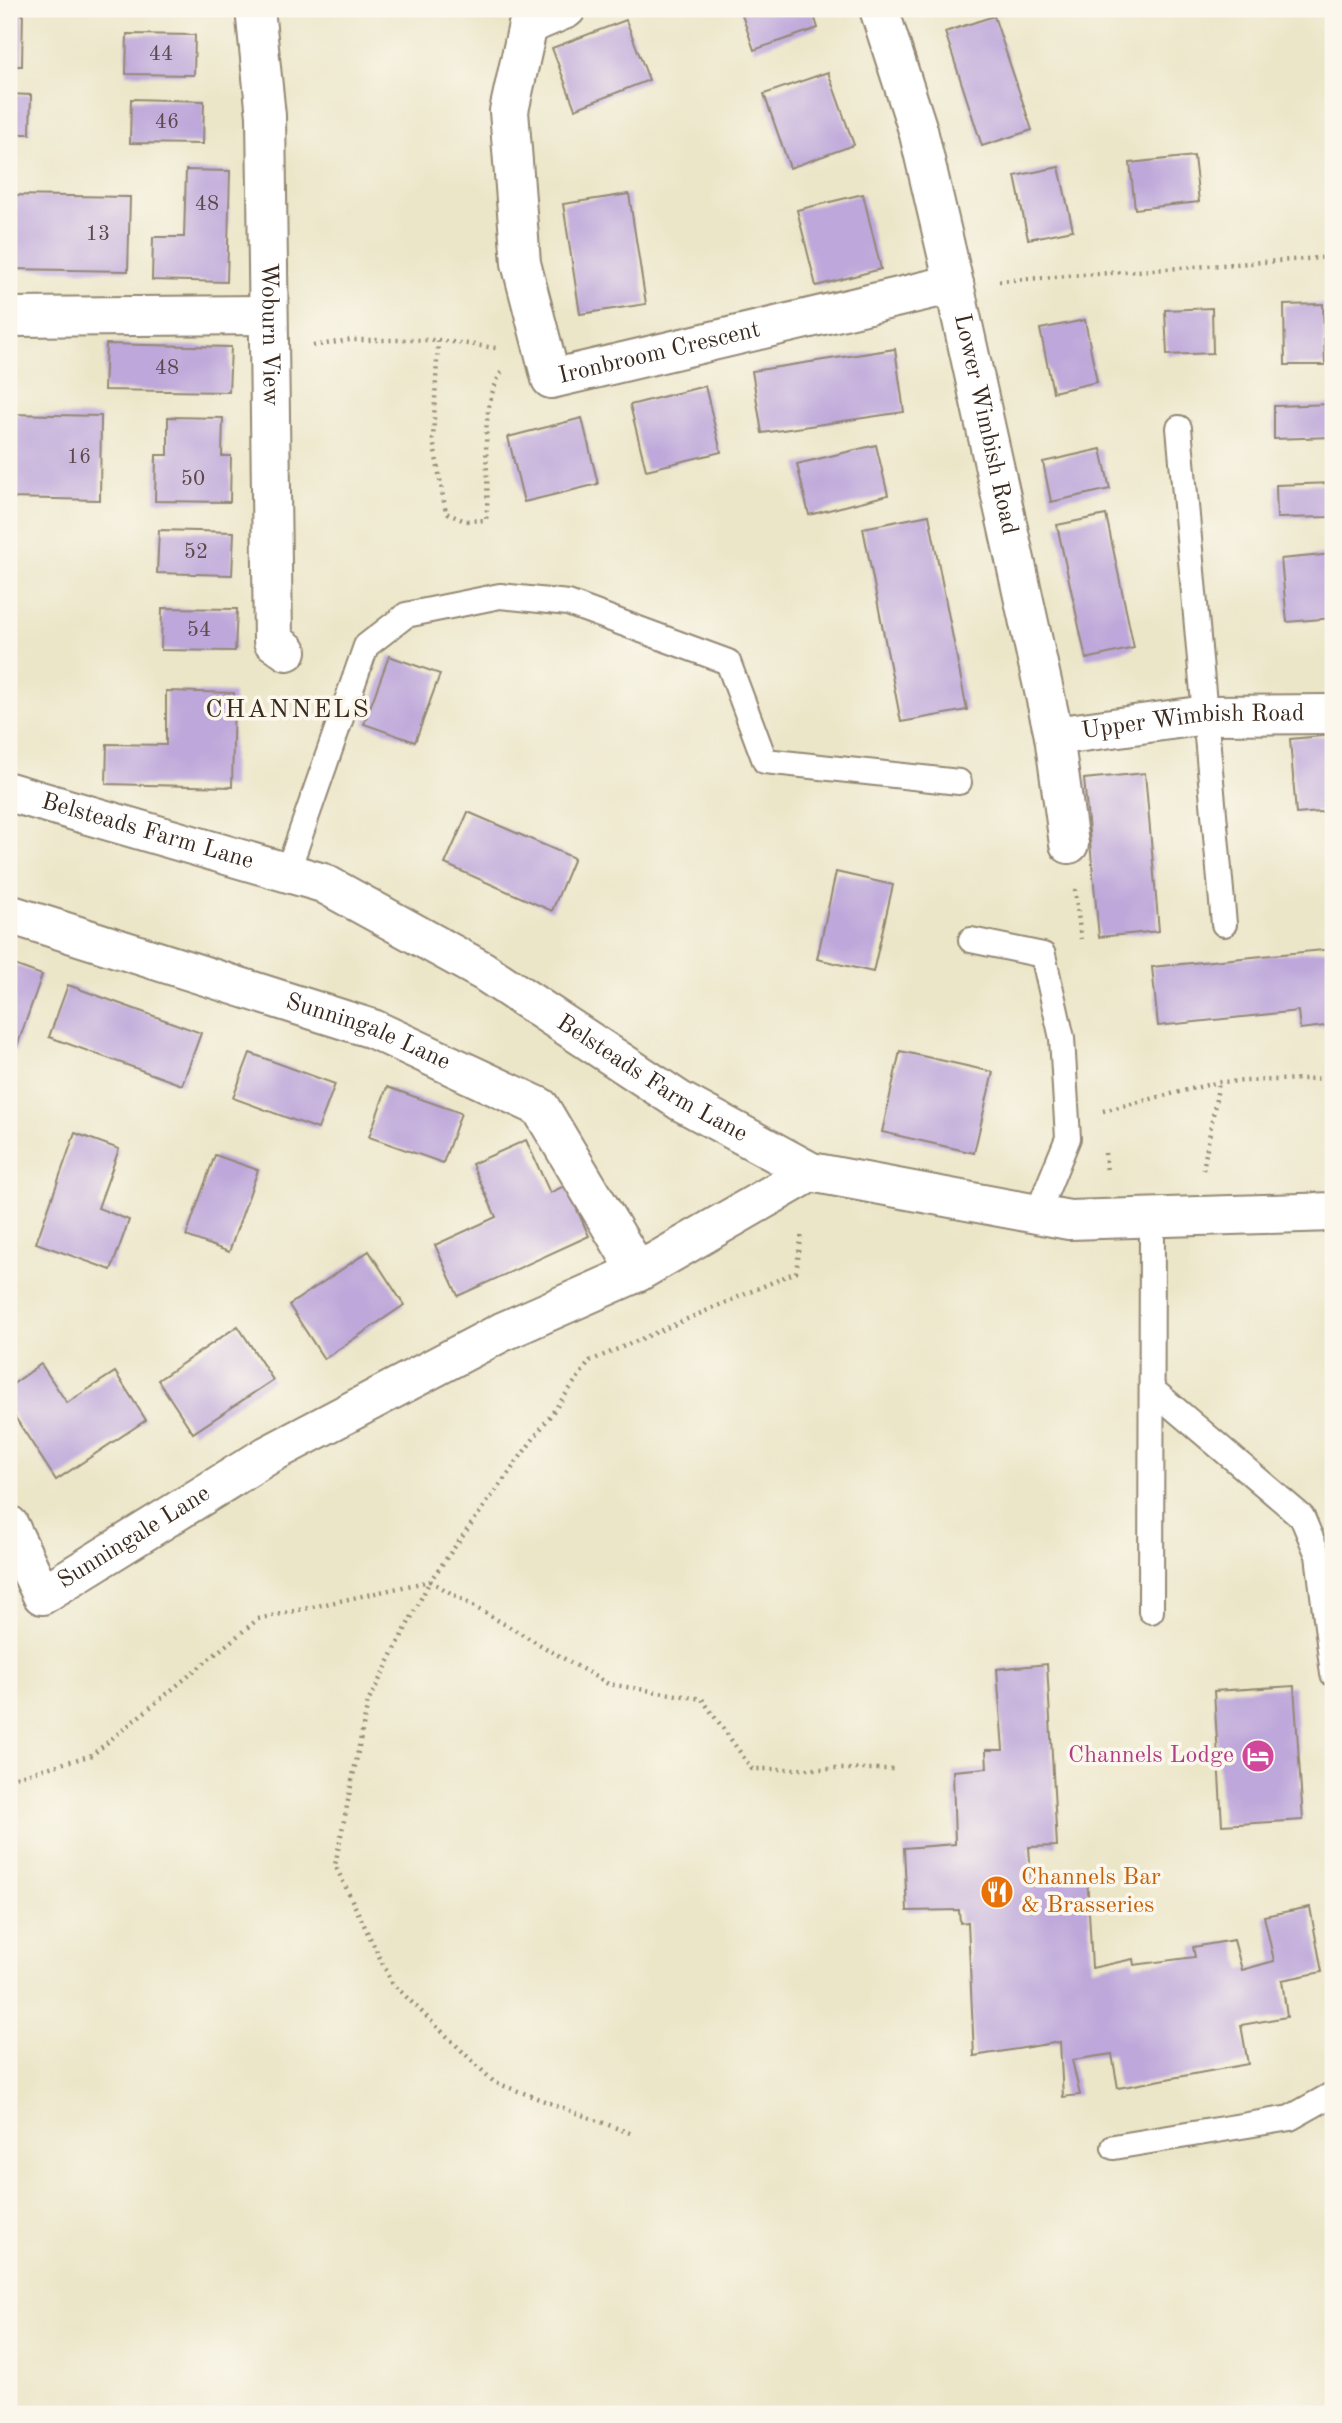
<svg xmlns="http://www.w3.org/2000/svg" width="1342" height="2423" font-family="'Old Standard TT',serif">
  <rect width="100%" height="100%" fill="#fbf7ec"/>
  <filter id="ink" filterUnits="userSpaceOnUse"><feTurbulence type="fractalNoise" baseFrequency=".0143" numOctaves="2"/><feDisplacementMap in="SourceGraphic" scale="14" xChannelSelector="R" yChannelSelector="G"/><feConvolveMatrix kernelMatrix="1 2 1 2 8 2 1 2 1" color-interpolation-filters="sRGB"/></filter>
  <filter id="wash" filterUnits="userSpaceOnUse"><feTurbulence type="fractalNoise" baseFrequency=".00686" numOctaves="4" result="noise"/><feDisplacementMap in="SourceGraphic" scale="28" xChannelSelector="R" yChannelSelector="G"/><feGaussianBlur stdDeviation="1.57" result="paint"/><feColorMatrix in="noise" values="0 0 0 0 0 0 0 0 0 0 0 0 0 0 0 0 0 1.4 0 .05"/><feComposite in="paint" operator="in"/></filter>
  <g filter="url(#wash)">
    <rect width="100%" height="100%" fill="#ece6c9"/>
    <g id="blocks">
      <g fill="#bea7da">
        <path d="M9 9H23L22 66H9Z"/>
        <path d="M740 9H812L818 28 754 50Z"/>
        <path d="M994 16 1032 130 982 146 945 32Z"/>
        <path d="M626 20 649 80 575 109 552 48Z"/>
        <path d="M127 34 195 35 194 75 126 74Z"/>
        <path d="M828 72 854 145 790 168 764 94Z"/>
        <path d="M9 94 31 95 30 134H9Z"/>
        <path d="M131 99 204 101 203 144 130 143Z"/>
        <path d="M1194 156 1199 202 1135 209 1130 163Z"/>
        <path d="M1059 167 1073 230 1028 239 1015 176Z"/>
        <path d="M186 170 230 171 227 282 152 280 153 237H184Z"/>
        <path d="M629 194 646 304 580 314 563 204Z"/>
        <path d="M863 194 881 269 816 286 797 210Z"/>
        <path d="M9 195 130 197 128 271 9 269Z"/>
        <path d="M1323 304 1325 365H1285L1284 305Z"/>
        <path d="M1212 308 1213 353 1167 355 1165 310Z"/>
        <path d="M1085 320 1097 382 1053 392 1040 329Z"/>
        <path d="M106 344 231 347 229 392 104 390Z"/>
        <path d="M895 349 904 412 762 433 752 371Z"/>
        <path d="M705 386 721 452 646 470 630 405Z"/>
        <path d="M1333 404V437L1274 439V406Z"/>
        <path d="M9 414 101 416 100 500 9 498Z"/>
        <path d="M168 417 223 418 222 456H231L230 502 155 501 156 455H168Z"/>
        <path d="M582 418 598 484 524 502 508 437Z"/>
        <path d="M876 445 888 495 809 515 797 464Z"/>
        <path d="M1101 449 1110 489 1051 502 1043 462Z"/>
        <path d="M1333 483V517L1277 518 1276 485Z"/>
        <path d="M929 515 967 710 901 722 863 528Z"/>
        <path d="M1106 515 1134 648 1086 659 1057 525Z"/>
        <path d="M159 530 234 532 232 575 157 573Z"/>
        <path d="M1333 554V618L1287 622 1281 559Z"/>
        <path d="M162 608 237 609 235 651 161 650Z"/>
        <path d="M389 656 440 674 415 742 364 724Z"/>
        <path d="M166 691 234 693 232 787 106 784 107 744 166 745Z"/>
        <path d="M1333 735V811L1296 814 1290 739Z"/>
        <path d="M1145 773 1159 931 1099 937 1084 779Z"/>
        <path d="M468 812 574 858 552 911 445 864Z"/>
        <path d="M836 872 893 885 873 972 817 959Z"/>
        <path d="M1333 949V1025L1300 1029 1298 1011 1158 1026 1152 967Z"/>
        <path d="M9 963 42 975 15 1052 9 1049Z"/>
        <path d="M68 985 201 1033 182 1085 49 1037Z"/>
        <path d="M900 1051 993 1072 974 1153 882 1132Z"/>
        <path d="M250 1053 335 1084 318 1129 233 1098Z"/>
        <path d="M387 1087 461 1113 443 1163 369 1137Z"/>
        <path d="M75 1133 119 1149 98 1208 129 1220 111 1270 36 1243Z"/>
        <path d="M526 1140 550 1193 566 1185 589 1236 458 1296 435 1245 496 1217 472 1164Z"/>
        <path d="M215 1155 258 1170 229 1252 186 1236Z"/>
        <path d="M369 1251 404 1305 324 1359 289 1305Z"/>
        <path d="M238 1326 273 1380 193 1433 158 1380Z"/>
        <path d="M41 1364 67 1403 115 1372 146 1420 56 1480 9 1408V1387Z"/>
        <path d="M1047 1664 1057 1846 1029 1847 1031 1876 1087 1875 1092 1968 1133 1959 1134 1965 1195 1957 1193 1947 1234 1940 1242 1970 1274 1961 1264 1916 1310 1907 1322 1972 1282 1980 1287 2017 1241 2025 1248 2064 1118 2088 1112 2054 1072 2060 1080 2095 1063 2097 1060 2042 974 2056 968 1922 960 1923 959 1910 907 1911 904 1848 955 1844 953 1771 987 1768 986 1750H1003L997 1669Z"/>
        <path d="M1294 1686 1303 1820 1222 1825 1214 1691Z"/>
      </g>
    </g>
  </g>
  <g filter="url(#ink)">
    <use href="#blocks" fill-opacity="0" stroke="#948874" stroke-width="2"/>
    <g fill="none" stroke-linecap="round" stroke-linejoin="round">
      <defs>
        <g id="lane">
          <path d="M1179 428 1224 924"/>
          <path d="M287 873 366 646 406 615 500 596 568 603 728 662 765 761 959 782"/>
          <path d="M971 940 1043 955 1062 1038 1068 1138 1037 1214"/>
          <path d="M1154 1391 1302 1517 1318 1555 1333 1674"/>
          <path d="M1151 1611 1152 1218"/>
          <path d="M1114 2147 1290 2118 1333 2094"/>
        </g>
        <g id="street">
          <path id="s1" d="M255 9 266 116 273 641 287 651"/>
          <path id="s2" d="M566 9 528 25 509 111 521 263 551 379 954 284"/>
          <path id="s3" d="M879 9 918 130 954 284 1054 736 1069 844"/>
          <path d="M9 317 266 315"/>
          <path id="s4" d="M1054 736 1206 715 1333 714"/>
          <path id="s5" d="M9 792 323 883 483 971 680 1101 811 1172 1069 1220 1333 1212"/>
          <path id="s6" d="M9 914 373 1029 540 1107 638 1272"/>
          <path id="s7" d="M9 1525 42 1595 268 1455 502 1332 638 1272 811 1172"/>
        </g>
      </defs>
      <use href="#lane" stroke="#948874" stroke-width="28"/>
      <use href="#street" stroke="#948874" stroke-width="42"/>
      <g stroke="#948874" stroke-width="4.5" stroke-dasharray="2 5" stroke-linecap="butt">
        <path d="M999 281 1333 257"/>
        <path d="M438 340 496 348"/>
        <path d="M313 346 350 340H438L433 440 446 513 465 521 486 520C492 471 475 416 502 371"/>
        <path d="M1075 889 1081 939"/>
        <path d="M1103 1111 1219 1082 1333 1078"/>
        <path d="M1105 1153 1107 1172"/>
        <path d="M1203 1170 1219 1082"/>
        <path d="M9 1779 92 1755 258 1619 430 1581 590 1361 796 1272 802 1232"/>
        <path d="M630 2133 494 2082 392 1983 335 1865 368 1702 430 1581 608 1684 702 1699 752 1769H897"/>
      </g>
      <use href="#lane" stroke="#fff" stroke-width="24"/>
      <use href="#street" stroke="#fff" stroke-width="38"/>
    </g>
  </g>
  <defs>
    <symbol id="hotel-disc" viewBox="-11 -11 22 22"><circle r="9.5" fill="#d1479c" stroke="#fbf7ec"/><path d="M-6-4.5h1.5V1H6V5H4.5V3h-9V5H-6ZM-4 0a1.8 1.8 0 1 1 3.6 0ZM.5 0V-2.5h3Q6-2.5 6 0Z" fill="#fff"/></symbol>
    <symbol id="restaurant-disc" viewBox="-11 -11 22 22"><circle r="9.5" fill="#e8710a" stroke="#fbf7ec"/><path d="M-5-6h1v4h1v-4h1v4h1v-4h1v5L-1.5 .5V6h-2V.5L-5-1ZM5-6V6H3V1.5H1.5Q1.5-4 5-6Z" fill="#fff"/></symbol>
  </defs>
  <g fill-rule="evenodd">
    <use href="#hotel-disc" x="1239" y="1737" width="38" height="38"/>
    <use href="#restaurant-disc" x="978" y="1873" width="38" height="38"/>
  </g>
  <g text-anchor="middle" dominant-baseline="central" stroke-width="7" stroke-linejoin="round" paint-order="stroke">
    <g font-size="21" fill="#5c494d">
      <text x="161" y="54">44</text>
      <text x="167" y="122">46</text>
      <text x="207" y="204">48</text>
      <text x="98" y="234">13</text>
      <text x="167" y="368">48</text>
      <text x="79" y="457">16</text>
      <text x="193" y="479">50</text>
      <text x="196" y="552">52</text>
      <text x="199" y="630">54</text>
    </g>
    <g font-size="24" fill="#3b2a1e" stroke="#fbf7ec">
      <text stroke="none"><textPath href="#s1" startOffset="326">Woburn View</textPath></text>
      <text stroke="none"><textPath href="#s2" startOffset="513">Ironbroom Crescent</textPath></text>
      <text stroke="none"><textPath href="#s3" startOffset="429">Lower Wimbish Road</textPath></text>
      <text stroke="none"><textPath href="#s4" startOffset="140">Upper Wimbish Road</textPath></text>
      <text stroke="none"><textPath href="#s5" startOffset="144">Belsteads Farm Lane</textPath></text>
      <text stroke="none"><textPath href="#s6" startOffset="378">Sunningale Lane</textPath></text>
      <text stroke="none"><textPath href="#s5" startOffset="710">Belsteads Farm Lane</textPath></text>
      <text stroke="none"><textPath href="#s7" startOffset="186">Sunningale Lane</textPath></text>
    </g>
    <g font-size="24" fill="#b23c85" stroke="#fbf7ec" text-anchor="end">
      <text x="1234" y="1756">Channels Lodge</text>
    </g>
    <g font-size="24" fill="#c56008" stroke="#fbf7ec" text-anchor="start">
      <text x="1021" y="1878">Channels Bar<tspan x="1021" dy="28">&amp; Brasseries</tspan></text>
    </g>
    <g font-size="26" letter-spacing="2" fill="#3b2a1e" stroke="#fbf7ec">
      <text x="288" y="710">CHANNELS</text>
    </g>
  </g>
  <rect width="1342" height="2423" fill="none" stroke="#fbf7ec" stroke-width="35"/>
</svg>
